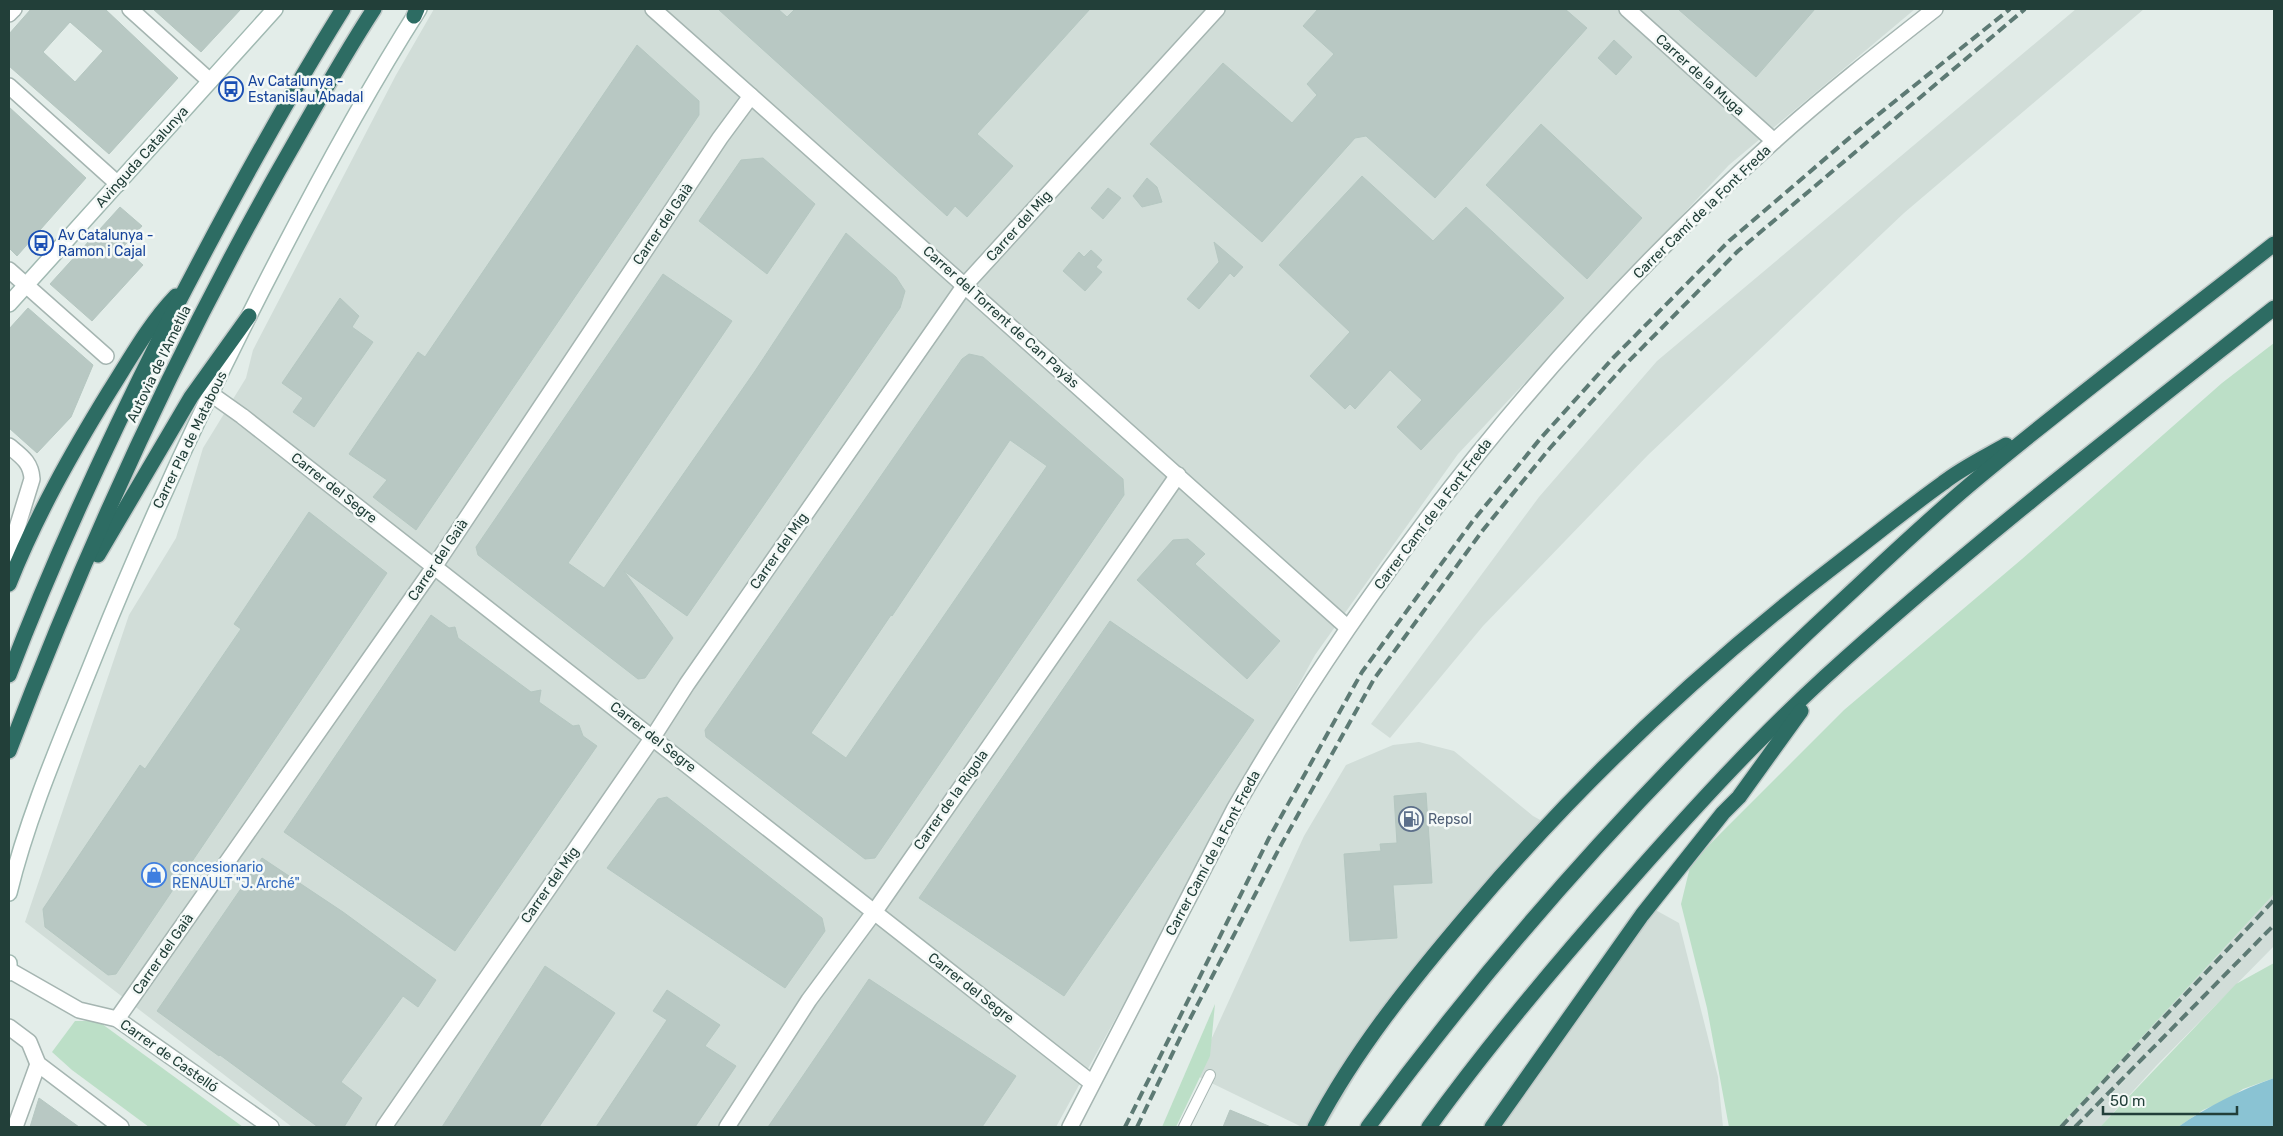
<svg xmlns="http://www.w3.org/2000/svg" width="2283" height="1136" font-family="Rubik,sans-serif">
  <rect width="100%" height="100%" fill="#e3ede9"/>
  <g fill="#d1ddd8">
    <path d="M434 9H1915L1729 165 1458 454 1315 655 1056 1127H292L25 922 129 615 176 538 203 448 246 378 253 350 396 75Z"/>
    <path d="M2076 9H2144L1904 213 1648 455 1483 626 1390 738 1371 724 1539 497 1657 361Z"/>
    <path d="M1419 742 1454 751 1533 816 1555 828 1466 929 1396 1017 1360 1068 1326 1127H1302L1195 1075 1304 836 1346 765 1393 745Z"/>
    <path d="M2274 894V946L2156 1066 2100 1127H2059Z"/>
    <path d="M1641 902 1679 923 1718 1077 1723 1127H1483Z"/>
  </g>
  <g fill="#bcdfc7">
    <path d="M2274 343V894L2059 1127H1729L1707 1008 1681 904 1691 863 1844 710 2022 559 2222 383Z"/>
    <path d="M2274 963V1078L2243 1089 2228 1099 2203 1110 2178 1127H2100L2236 984Z"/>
    <path d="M1215 1004 1210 1056 1176 1127H1162Z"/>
    <path d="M75 1021H98L243 1127H149L72 1070 52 1052Z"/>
  </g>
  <path fill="#8ac3d3" d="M2274 1078V1127H2178C2208 1106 2240 1090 2274 1078Z"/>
  <g fill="#b8c8c3" stroke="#b5c7c1" fill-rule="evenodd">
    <path d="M31 9H105L178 78 109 154 9 66V34ZM70 22 103 51 75 82 43 52Z"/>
    <path d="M153 9H241L201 52Z"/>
    <path d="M718 9H778L787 17 795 9H1090L977 134 1013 166 967 217 955 206 947 216Z"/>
    <path d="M1318 9H1565L1587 28 1435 198 1366 136 1355 138 1262 242 1150 144 1223 63 1292 123 1317 95 1307 84 1334 54 1303 26Z"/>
    <path d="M1678 9H1815L1756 77Z"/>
    <path d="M1614 40 1632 57 1616 75 1598 58Z"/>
    <path d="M637 45 699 101V115L416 530 373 497 387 480 349 454 418 352 425 357Z"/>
    <path d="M9 107 86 178 17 256 9 248Z"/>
    <path d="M1541 124 1642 218 1587 279 1486 185Z"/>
    <path d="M763 158 815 204 767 274 699 221 741 160Z"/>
    <path d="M1362 176 1433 241 1466 207 1564 298 1421 450 1397 427 1422 400 1390 370 1355 409 1350 404 1345 409 1310 376 1350 332 1279 265Z"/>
    <path d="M1147 178 1157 187 1162 202 1142 207 1133 196Z"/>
    <path d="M1108 188 1121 198 1103 219 1091 208Z"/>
    <path d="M120 207 142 226 123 247 143 265 92 321 50 284Z"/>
    <path d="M846 233 896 277 905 291 900 308 687 616 624 571 673 638 645 678 638 679 478 555 476 547 663 274 732 321 568 563 604 588 755 371Z"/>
    <path d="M1214 242 1243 267 1234 277 1230 273 1199 309 1187 299 1219 262Z"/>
    <path d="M1091 250 1102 260 1096 267 1102 272 1085 291 1063 271 1079 252 1084 257Z"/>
    <path d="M340 298 359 316 352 327 373 342 314 427 293 412 303 398 282 383Z"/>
    <path d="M28 308 93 365 71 417 37 453 9 428V329Z"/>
    <path d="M969 354 983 357 1123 479 1124 495 875 858 865 859 706 737 705 730 962 359ZM1010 440 1047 466 846 758 811 733 891 615 892 616Z"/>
    <path d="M309 512 387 573 116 974 108 975 45 927 43 909 140 765 145 769 241 629 234 624Z"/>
    <path d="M1188 539 1205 554 1195 564 1280 641 1247 679 1137 580 1173 540Z"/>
    <path d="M431 615 449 628 455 627 458 638 531 692 541 690 539 702 573 726 579 725 583 736 597 746 455 951 284 832Z"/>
    <path d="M1110 621 1254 720 1064 996 919 898Z"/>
    <path d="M1426 793 1432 883 1393 885 1397 938 1350 941 1344 854 1381 851 1380 844 1397 843 1394 796Z"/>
    <path d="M667 797 822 918 825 931 785 988 607 868 658 799Z"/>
    <path d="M262 858 343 912 436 980 418 1007 403 996 341 1082 362 1098 344 1127H318L220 1055 219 1056 157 1011Z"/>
    <path d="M545 966 615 1013 539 1127H442Z"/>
    <path d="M869 979 1016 1076 982 1127H768Z"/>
    <path d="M667 990 720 1025 705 1046 736 1066 695 1127H596L667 1020 653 1011Z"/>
    <path d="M39 1098 79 1127H30Z"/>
    <path d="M1230 1110 1271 1127H1223Z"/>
  </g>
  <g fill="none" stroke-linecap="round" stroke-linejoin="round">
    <defs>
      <path id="lane" d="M1184 1127 1210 1075"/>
      <g id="street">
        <path d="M130 9 210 81"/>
        <path d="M653 9C884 215 1117 420 1347 627"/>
        <path d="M1627 9 1774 141"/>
        <path d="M9 14 14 9"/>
        <path d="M9 86 118 184"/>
        <path d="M9 270 106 356"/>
        <path d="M211 394 242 416 1092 1083"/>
        <path d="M9 446C21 456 31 462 32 479L9 554"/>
        <path d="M9 970 79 1010 117 1019 271 1127"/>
        <path d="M117 1019 434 567 720 138 751 96"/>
        <path d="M9 1027 29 1042 38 1064 121 1127"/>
        <path d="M15 1127 38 1064"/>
        <path d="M384 1127 653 737 687 684 965 285 1217 9"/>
        <path d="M727 1127 809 1000 875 911 1178 475"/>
        <path d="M1070 1127 1235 808C1378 560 1560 334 1773 142 1825 95 1880 52 1935 9"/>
      </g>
      <g id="secondary">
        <path d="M9 304 275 9"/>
        <path d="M9 893C29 811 65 731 96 653 150 518 212 386 279 257 323 172 368 89 419 9"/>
        <path d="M9 963V973"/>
      </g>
      <g id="highway">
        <path d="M414 16 417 9"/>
        <path d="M98 555 191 397 249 316"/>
        <path d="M9 584C36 516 71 454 109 392 130 359 149 324 176 296"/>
        <path d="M9 675C54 557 108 441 165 328 221 219 279 112 343 9"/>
        <path d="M9 751C85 551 174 356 279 170 310 116 340 61 374 9"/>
        <path d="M1315 1127C1356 1049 1413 979 1470 912 1581 781 1705 665 1841 561 1875 535 1908 508 1943 483 1962 468 1985 457 2006 445"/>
        <path d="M1368 1127C1509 934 1670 759 1846 597 1890 556 1933 515 1979 477 2075 397 2176 321 2274 244"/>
        <path d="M1429 1127C1488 1045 1553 968 1620 892 1685 818 1752 744 1825 677 1968 547 2122 428 2274 308"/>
        <path d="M1492 1127 1642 915 1723 813 1739 797 1801 711"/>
      </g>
    </defs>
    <use href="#lane" stroke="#a5b5b1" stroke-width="12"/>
    <use href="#street" stroke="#a5b5b1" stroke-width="18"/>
    <use href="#secondary" stroke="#a1b9b2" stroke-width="18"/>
    <use href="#highway" stroke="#c1c9c8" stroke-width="18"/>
    <use href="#lane" stroke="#fff" stroke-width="10"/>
    <use href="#street" stroke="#fff" stroke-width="15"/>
    <use href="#secondary" stroke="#fff" stroke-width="15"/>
    <use href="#highway" stroke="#2d6c63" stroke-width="15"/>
    <g stroke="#5d7a74" stroke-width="4" stroke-dasharray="10 5" stroke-linecap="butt">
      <path d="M1125 1127 1269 838 1362 672 1472 522 1540 439 1613 358 1729 241 1854 134 2010 9"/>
      <path d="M1137 1127 1181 1036 1281 845 1374 679 1483 530 1550 448 1623 367 1738 251 2025 9"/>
      <path d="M2061 1127 2274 900"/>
      <path d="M2075 1127 2274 925"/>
    </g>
  </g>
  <defs>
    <symbol id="bus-ring" viewBox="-11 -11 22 22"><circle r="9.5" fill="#f4f9f7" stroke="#1a4fb4" stroke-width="1.5"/><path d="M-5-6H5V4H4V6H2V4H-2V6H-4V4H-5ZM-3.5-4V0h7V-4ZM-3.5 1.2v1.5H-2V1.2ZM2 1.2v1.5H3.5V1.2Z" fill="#1a4fb4"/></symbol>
    <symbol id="fuel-ring" viewBox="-11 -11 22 22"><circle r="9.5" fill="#f4f9f7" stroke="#5c6f8a" stroke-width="1.5"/><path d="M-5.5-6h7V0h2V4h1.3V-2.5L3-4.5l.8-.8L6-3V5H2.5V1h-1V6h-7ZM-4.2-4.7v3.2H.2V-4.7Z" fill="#5c6f8a"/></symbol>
    <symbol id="shop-ring" viewBox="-11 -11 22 22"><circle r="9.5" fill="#f4f9f7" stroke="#3f7fe0" stroke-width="1.5"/><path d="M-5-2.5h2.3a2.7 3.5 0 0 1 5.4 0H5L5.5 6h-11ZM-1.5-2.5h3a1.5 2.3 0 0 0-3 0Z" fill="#3f7fe0"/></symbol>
  </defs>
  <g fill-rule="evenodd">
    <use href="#bus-ring" x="217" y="75" width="28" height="28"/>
    <use href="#bus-ring" x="27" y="229" width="28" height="28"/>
    <use href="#fuel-ring" x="1397" y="805" width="28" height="28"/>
    <use href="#shop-ring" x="140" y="861" width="28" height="28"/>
  </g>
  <g text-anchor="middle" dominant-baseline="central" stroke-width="5" stroke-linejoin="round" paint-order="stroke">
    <g font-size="14" fill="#223f39" stroke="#f4f9f7">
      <text transform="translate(1700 75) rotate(42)">Carrer de la Muga</text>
      <text transform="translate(142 157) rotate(-48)">Avinguda Catalunya</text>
      <text transform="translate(1702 212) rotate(-44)">Carrer Camí de la Font Freda</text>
      <text transform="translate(663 224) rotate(-56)">Carrer del Gaià</text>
      <text transform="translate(1019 226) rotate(-48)">Carrer del Mig</text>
      <text transform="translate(1001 317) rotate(42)">Carrer del Torrent de Can Payàs</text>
      <text transform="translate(159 364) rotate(-64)">Autovia de l'Ametlla</text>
      <text transform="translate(190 440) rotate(-64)">Carrer Pla de Matabous</text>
      <text transform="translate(334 488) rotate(38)">Carrer del Segre</text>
      <text transform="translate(1433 514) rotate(-53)">Carrer Camí de la Font Freda</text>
      <text transform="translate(779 551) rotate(-55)">Carrer del Mig</text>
      <text transform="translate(438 560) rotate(-56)">Carrer del Gaià</text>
      <text transform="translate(653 737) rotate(38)">Carrer del Segre</text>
      <text transform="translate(951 800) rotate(-55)">Carrer de la Rigola</text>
      <text transform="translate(1213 853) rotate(-62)">Carrer Camí de la Font Freda</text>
      <text transform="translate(550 885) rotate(-55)">Carrer del Mig</text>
      <text transform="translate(163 954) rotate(-55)">Carrer del Gaià</text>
      <text transform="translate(971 988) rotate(38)">Carrer del Segre</text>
      <text transform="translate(169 1056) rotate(35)">Carrer de Castelló</text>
    </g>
    <g font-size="14" fill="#164399" stroke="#f4f9f7" text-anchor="start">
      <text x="248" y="81">Av Catalunya -<tspan x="248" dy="16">Estanislau Abadal</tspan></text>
      <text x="58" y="235">Av Catalunya -<tspan x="58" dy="16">Ramon i Cajal</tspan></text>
    </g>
    <g font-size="14" fill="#4e5e75" stroke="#f4f9f7" text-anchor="start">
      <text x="1428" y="819">Repsol</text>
    </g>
    <g font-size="14" fill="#366cbe" stroke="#f4f9f7" text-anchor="start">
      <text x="172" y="867">concesionario<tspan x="172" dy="16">RENAULT "J. Arché"</tspan></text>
    </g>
  </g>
  <rect width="2283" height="1136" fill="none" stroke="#223f39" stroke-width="20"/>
  <path d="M2103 1106v8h134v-8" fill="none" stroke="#223f39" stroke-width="2.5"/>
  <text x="2110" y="1106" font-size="15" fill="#223f39" stroke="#f4f9f7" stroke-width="4" paint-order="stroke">50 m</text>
</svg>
